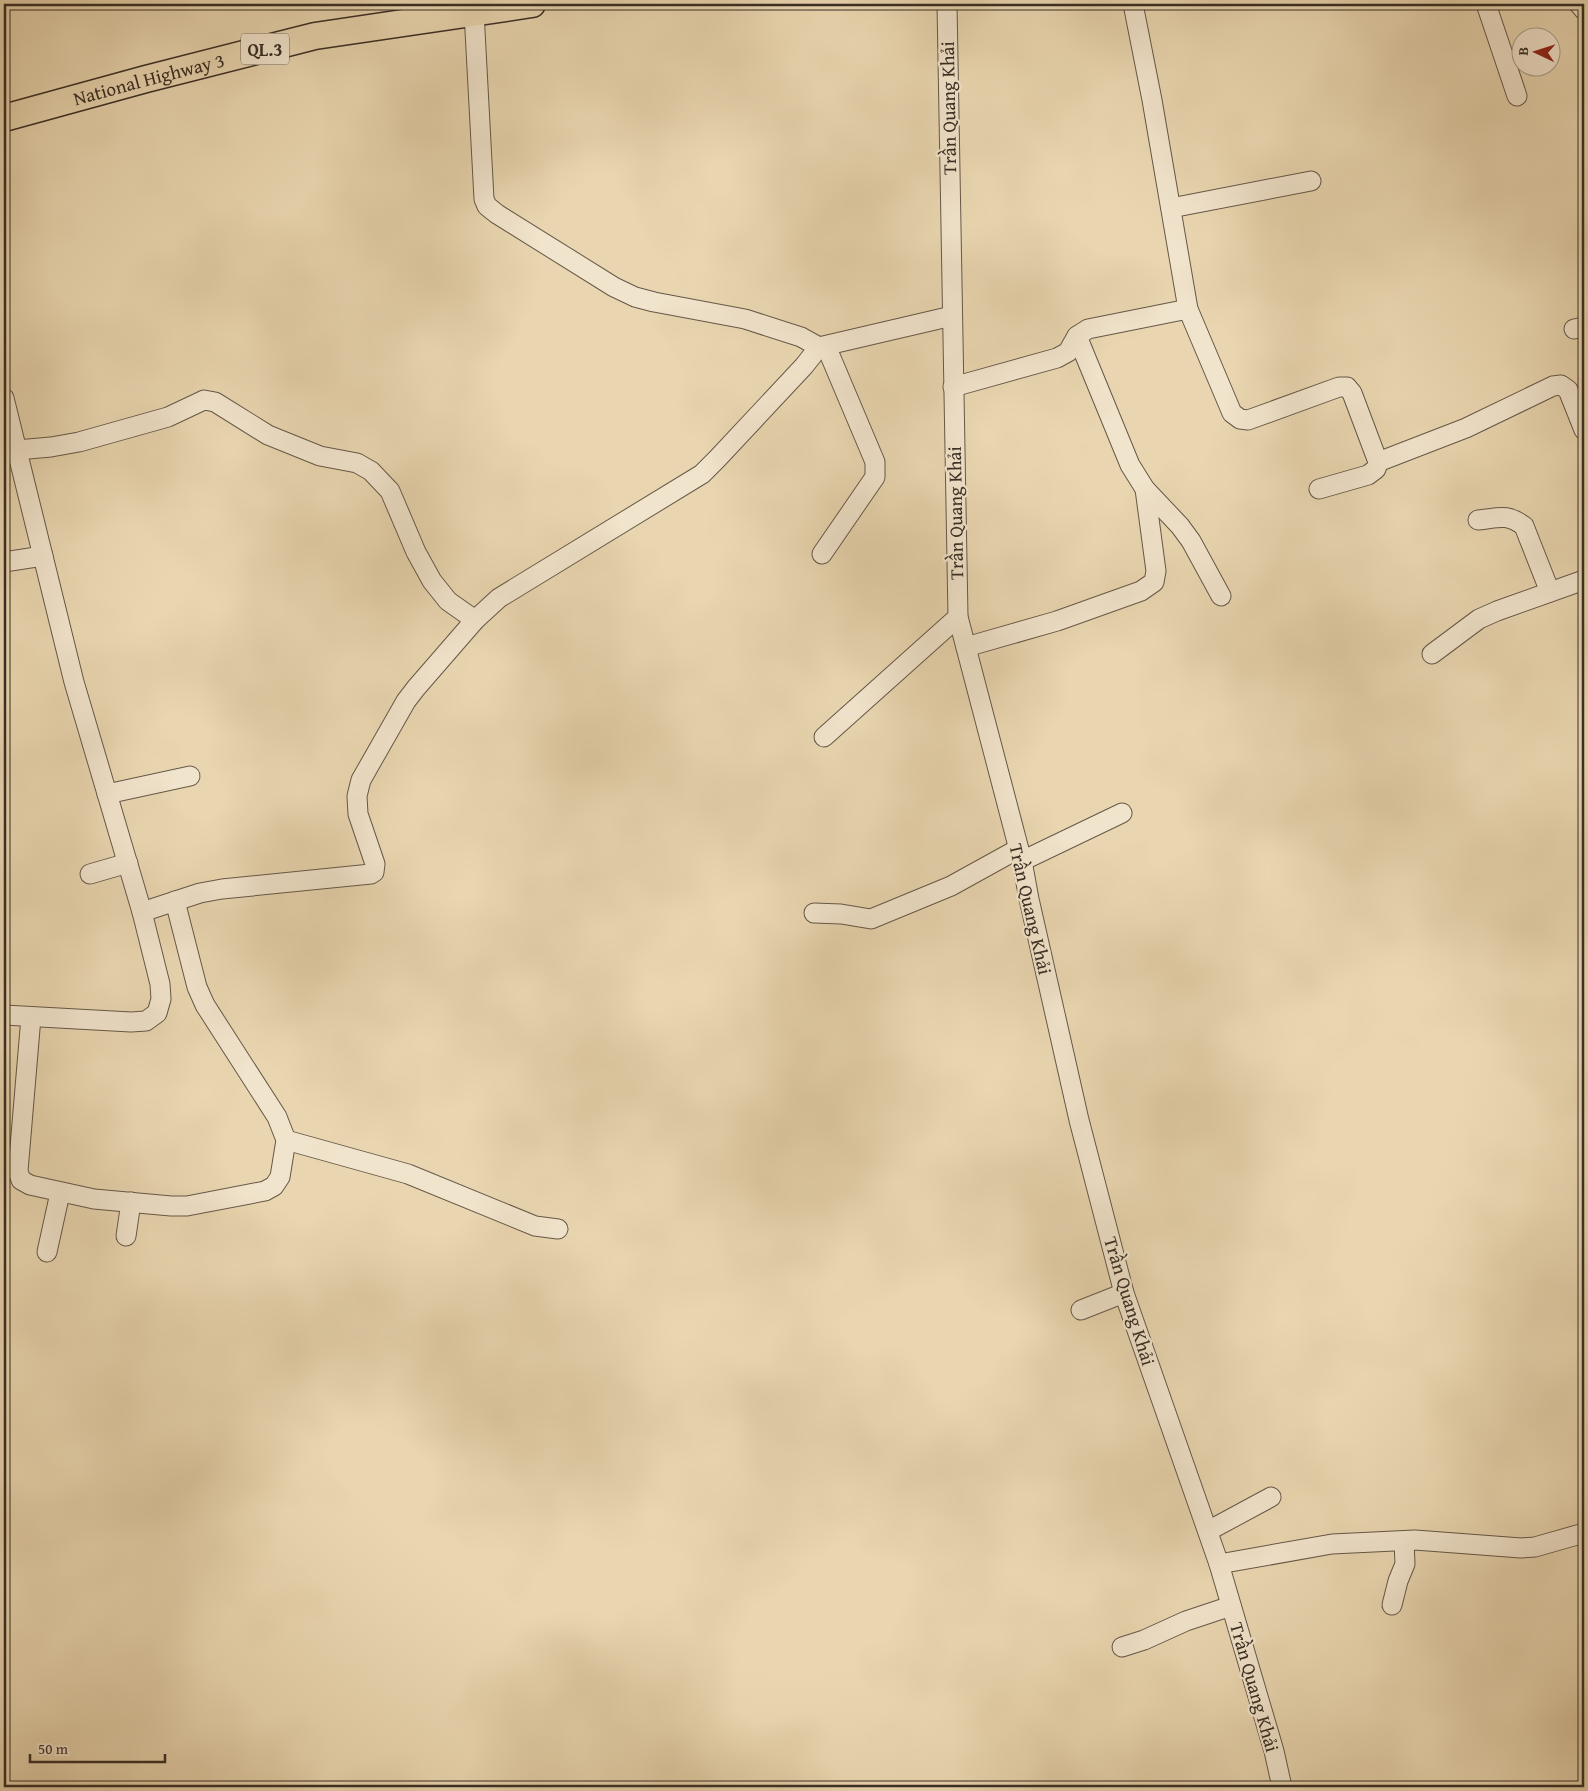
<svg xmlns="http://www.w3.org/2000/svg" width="1588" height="1791" font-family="'Gentium Book Plus',serif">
  <rect width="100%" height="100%" fill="#e9d6b0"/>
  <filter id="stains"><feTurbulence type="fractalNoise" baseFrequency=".004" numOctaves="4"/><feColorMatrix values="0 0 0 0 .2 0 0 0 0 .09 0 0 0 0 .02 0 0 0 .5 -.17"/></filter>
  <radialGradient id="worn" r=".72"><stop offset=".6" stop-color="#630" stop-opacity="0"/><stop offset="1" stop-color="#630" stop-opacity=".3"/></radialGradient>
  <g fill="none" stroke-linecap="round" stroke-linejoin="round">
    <defs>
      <g id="minor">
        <path d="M947 4 958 617 1022 861 1029 899 1079 1120 1124 1293 1219 1564 1274 1751 1282 1787"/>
        <path d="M1133 4 1152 100 1188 309 1232 413 1240 419 1248 420 1339 387H1347L1352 393 1378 462 1376 469 1368 475 1319 489"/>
        <path d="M1486 4 1517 96"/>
        <path d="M1579 4 1584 10"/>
        <path d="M474 12 484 199 487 206 497 214 614 287 635 297 654 302 745 319 801 337 819 347 952 316"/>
        <path d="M1171 208 1311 181"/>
        <path d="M1574 329 1584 327"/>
        <path d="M1077 336 1130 465 1145 489 1180 526 1191 541 1221 596"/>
        <path d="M953 387 1057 358 1068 352 1077 336 1088 329 1188 309"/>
        <path d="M4 398 74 682 142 912 160 984 161 999 157 1013 146 1021 131 1022 4 1015"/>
        <path d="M17 450 51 447 79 442 168 417 204 400 215 402 268 435 320 456 357 463 371 471 390 491 416 552 432 581 448 601 475 620"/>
        <path d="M1378 462 1466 428 1553 386 1561 385 1568 390 1584 430"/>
        <path d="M1478 520C1499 518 1506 513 1524 526L1550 592"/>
        <path d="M822 554 875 477V462L826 346"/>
        <path d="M4 562 43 556"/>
        <path d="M966 647 1057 621 1141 591 1154 582 1156 571 1145 489"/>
        <path d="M1432 654 1479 619 1497 611 1584 580"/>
        <path d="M824 737 958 617"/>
        <path d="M107 794 190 776"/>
        <path d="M1022 861 1122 813"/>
        <path d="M90 874 128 863"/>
        <path d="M142 912 200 893 222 889 371 874 374 872 375 864 358 814 357 796 361 780 406 701 416 688 475 620 499 598 702 474 717 459 804 366 819 347"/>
        <path d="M814 913 841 914 871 919 951 886 1018 849"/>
        <path d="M31 1017 18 1171 21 1180 30 1185 94 1199 171 1206H187L265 1191 274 1186 280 1177 286 1140 277 1117 205 1005 197 987 175 901"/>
        <path d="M286 1140 408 1174 535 1226 558 1229"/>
        <path d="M126 1236 131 1202"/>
        <path d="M47 1252 60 1193"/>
        <path d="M1081 1310 1124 1293"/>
        <path d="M1208 1531 1271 1497"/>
        <path d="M1219 1564 1332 1544 1415 1540 1521 1548 1535 1547 1584 1533"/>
        <path d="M1392 1605 1398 1581 1405 1564 1404 1541"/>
        <path d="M1122 1647 1144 1640 1186 1621 1231 1606"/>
      </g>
      <g id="highway">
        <path id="s1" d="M4 118 146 79 315 36 532 4"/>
      </g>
    </defs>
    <use href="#minor" stroke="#655848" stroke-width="21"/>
    <use href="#highway" stroke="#392e25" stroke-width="29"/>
    <use href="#minor" stroke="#f1e4cc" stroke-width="19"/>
    <use href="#highway" stroke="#e9d6b0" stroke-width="26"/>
  </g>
  <g text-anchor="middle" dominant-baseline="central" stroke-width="4.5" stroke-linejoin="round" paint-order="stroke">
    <rect fill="#f1e4cc" stroke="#706557" stroke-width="1" x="241" y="33.5" width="48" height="31" rx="4"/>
    <g font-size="18" font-weight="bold" fill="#392e25">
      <text x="265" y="49">QL.3</text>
    </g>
    <g font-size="19" fill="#392e25" stroke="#f1e4cc">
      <text stroke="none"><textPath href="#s1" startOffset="150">National Highway 3</textPath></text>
      <text transform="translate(948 108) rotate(-91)">Trần Quang Khải</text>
      <text transform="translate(955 513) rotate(-91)">Trần Quang Khải</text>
      <text transform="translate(1031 909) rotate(77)">Trần Quang Khải</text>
      <text transform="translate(1130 1301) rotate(73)">Trần Quang Khải</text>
      <text transform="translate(1255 1687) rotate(74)">Trần Quang Khải</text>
    </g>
  </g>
  <rect width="1588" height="1791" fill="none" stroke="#e9d6b0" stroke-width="20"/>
  <rect x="5" y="5" width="1578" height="1781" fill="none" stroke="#392e25" stroke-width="2.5"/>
  <rect x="10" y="10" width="1568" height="1771" fill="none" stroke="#392e25"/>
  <g transform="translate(1536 52) rotate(274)"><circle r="24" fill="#f1e4cc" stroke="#a79b89"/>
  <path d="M0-4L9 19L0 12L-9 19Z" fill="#8f2418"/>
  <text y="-8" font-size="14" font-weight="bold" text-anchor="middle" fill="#392e25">B</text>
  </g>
  <path d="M30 1754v8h135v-8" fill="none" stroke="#392e25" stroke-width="2.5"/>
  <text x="38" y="1754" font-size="15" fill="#392e25" stroke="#f1e4cc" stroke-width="4" paint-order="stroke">50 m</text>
  <rect width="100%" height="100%" filter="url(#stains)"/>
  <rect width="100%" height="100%" fill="url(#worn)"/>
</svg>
